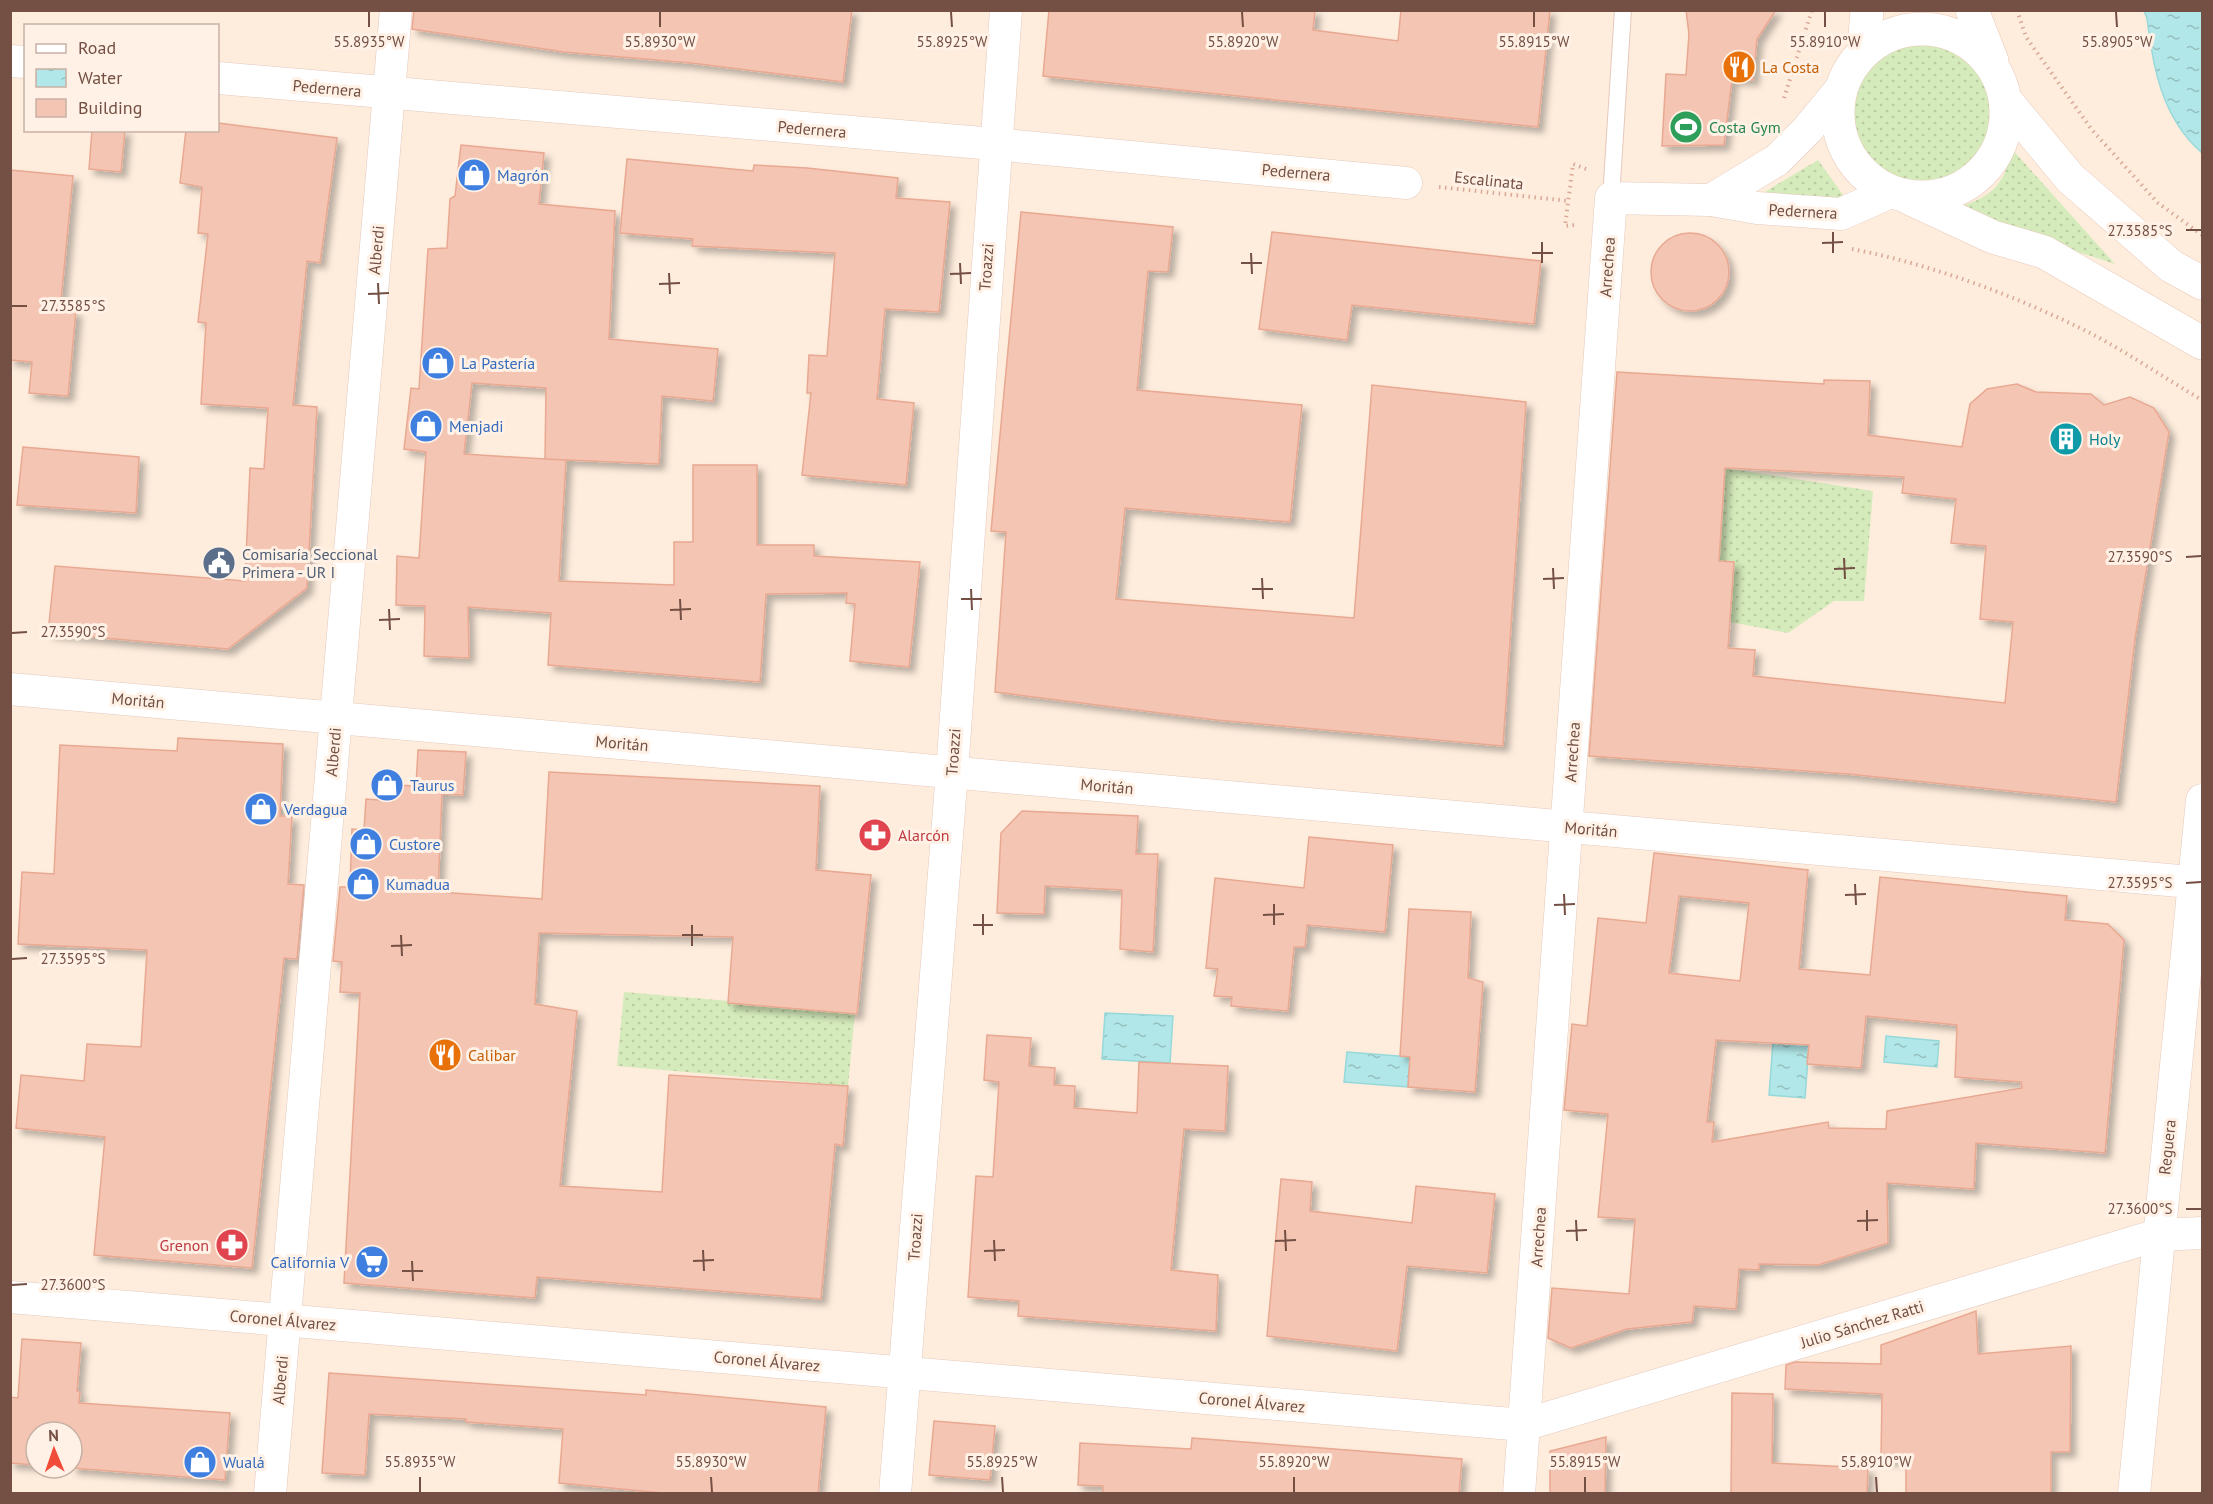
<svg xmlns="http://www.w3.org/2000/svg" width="2213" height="1504" font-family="'PT Sans',sans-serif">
  <defs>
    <pattern id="grass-dots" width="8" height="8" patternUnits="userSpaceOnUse" patternTransform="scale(1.5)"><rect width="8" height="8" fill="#d5ebbb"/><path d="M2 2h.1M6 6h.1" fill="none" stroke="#bacba2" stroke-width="1.8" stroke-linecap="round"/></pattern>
    <pattern id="water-ripples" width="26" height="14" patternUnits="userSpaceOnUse" patternTransform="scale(1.5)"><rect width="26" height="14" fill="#b1e7e8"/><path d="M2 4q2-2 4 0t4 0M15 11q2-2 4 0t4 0" fill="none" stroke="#95bebe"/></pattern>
    <filter id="shadow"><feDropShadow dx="5.5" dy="5.5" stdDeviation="3" flood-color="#0004"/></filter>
  </defs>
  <rect width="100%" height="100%" fill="#feeddd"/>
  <g fill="url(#grass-dots)">
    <circle cx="1923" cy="113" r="69"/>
    <path d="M2010 147 2115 264 1947 209C1983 203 2009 187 2010 147Z"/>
    <path d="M1818 160 1846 199H1753Z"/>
    <path d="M1725 468 1873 491 1864 601H1834L1788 633 1730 622 1734 562 1719 561Z"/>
    <path d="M624 992 855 1012 848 1086 617 1066Z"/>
  </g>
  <g fill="url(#water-ripples)" stroke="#97d8da" stroke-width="1.5">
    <path d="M2144 11H2202V153C2162 118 2153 68 2147 18Z"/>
    <path d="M1105 1013 1173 1016 1170 1063 1102 1059Z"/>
    <path d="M1886 1036 1939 1041 1937 1067 1884 1062Z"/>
    <path d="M1773 1042 1809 1045 1805 1098 1769 1095Z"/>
    <path d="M1347 1052 1410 1057 1408 1087 1344 1082Z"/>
  </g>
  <g fill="#f5c5b3" stroke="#e8a892" stroke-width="1.5" fill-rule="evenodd" filter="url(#shadow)">
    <path d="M414 10H852L843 82 691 63 564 52 412 29Z"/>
    <path d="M1049 10H1315L1313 30 1398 41 1401 10H1550L1538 127 1043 76Z"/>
    <path d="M1686 10H1776L1757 39 1753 80 1732 79 1724 145 1662 146 1666 74 1686 75 1689 34Z"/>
    <path d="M218 123 337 138 320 263 307 261 293 405 317 407 307 588 228 649 48 633 55 566 245 581 250 468 264 469 268 408 201 404 206 323 198 322 208 234 198 233 202 187 180 183 186 130H218Z"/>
    <path d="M92 130H125L121 172 89 169Z"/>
    <path d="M461 145 544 153 539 204 615 211 609 339 718 349 713 401 662 396 659 464 545 459 566 460 559 581 674 585V542H693V465H757V545H814V556L920 562 909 667 850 661 855 604 846 603 847 593 766 594 760 682 548 665 551 613 468 607 469 658 424 656 425 606 396 605 397 556 419 558 426 452 404 449 411 388 419 389 428 249 447 248 450 199 455 196ZM472 383 546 388 545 459 464 454Z"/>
    <path d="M627 159 753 171 754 165 807 168 898 178 896 198 950 202 939 312 885 309 877 399 914 403 906 485 802 475 811 393H807L809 355 827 356 835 253 692 246 693 239 620 233Z"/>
    <path d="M10 170 73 176 60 310 76 311 68 396 29 393 32 362 10 360Z"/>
    <path d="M1021 212 1173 227 1168 272 1148 271 1137 390 1302 405 1290 522 1125 508 1116 599 1354 618 1372 385 1526 402 1503 746 1216 720 995 692 1006 532 991 531Z"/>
    <path d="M1272 232 1541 261 1534 324 1352 305 1347 340 1259 329Z"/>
    <circle cx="1690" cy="272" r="39"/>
    <path d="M1617 372 1824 384V380L1870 381 1868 435 1962 447 1970 404 1987 389 2017 384 2036 392 2091 394 2104 405 2130 397 2154 408 2169 432 2135 639 2116 802 1848 774 1589 756ZM1725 468 1904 477 1902 493 1956 499 1951 543 1986 546 1980 619 2013 622 2005 703 1753 676 1755 650 1728 648 1734 562 1719 561Z"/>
    <path d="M23 447 139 457 136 513 17 505Z"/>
    <path d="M178 738 283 744 280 816H292L288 884 304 885 297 959 284 958 252 1268 94 1255 105 1137 16 1128 21 1075 84 1081 87 1044 141 1047 147 950 18 944 22 872 54 874 60 745 177 751Z"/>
    <path d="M418 750 466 752 463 795 442 794 438 892 542 899 549 772 820 786 816 870 871 875 857 1014 728 1003 733 937 539 933 535 1004 577 1011 560 1186 662 1192 669 1075 848 1086 843 1146 835 1144 821 1299 537 1277 535 1298 344 1283 360 993 340 992 342 962 333 961 340 887H350L352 829 364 830 366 799 393 801 394 785 416 786Z"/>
    <path d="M1022 811 1138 816 1136 854H1158L1153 952 1120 949 1122 890 1045 886 1044 914 997 913 1001 833Z"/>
    <path d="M1309 837 1393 845 1385 932 1307 925 1305 947H1294L1288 1011 1231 1006 1232 997 1214 996 1218 969 1206 968 1215 878 1304 888Z"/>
    <path d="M1654 853 1808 870 1799 969 1870 975 1880 877 2067 896 2065 920 2108 924 2124 940 2105 1153 1976 1143 1974 1189 1887 1183 1888 1243 1818 1265 1759 1264V1270L1739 1269 1736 1309 1694 1306 1692 1322 1627 1329 1571 1348 1548 1338 1552 1288 1629 1294 1635 1219 1598 1217 1608 1114 1564 1110 1572 1024 1587 1026 1598 918 1646 923ZM1679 896 1749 903 1740 981 1669 973ZM1866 1016 1957 1025 1955 1077 2021 1082 2022 1088 1887 1111 1886 1129 1829 1128 1828 1122 1712 1142 1714 1122H1707L1716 1040 1809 1045 1807 1064 1861 1068Z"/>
    <path d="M1409 909 1471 912 1468 978 1483 982 1475 1092 1408 1087 1410 1057 1400 1056Z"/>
    <path d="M987 1035 1031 1038 1029 1066 1055 1068 1054 1085 1075 1086 1074 1108 1137 1113 1139 1062 1228 1066 1225 1131 1184 1129 1171 1270 1218 1275 1216 1331 1018 1316 1019 1301 968 1297 976 1176 993 1177 999 1082 984 1080Z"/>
    <path d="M1281 1179 1312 1182 1310 1211 1412 1223 1416 1186 1495 1194 1487 1273 1407 1266 1397 1351 1267 1336Z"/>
    <path d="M1976 1311 1978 1354 2071 1346 2070 1452H2051V1494H1906V1460L1881 1459 1882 1394 1785 1389 1786 1365 1795 1362 1881 1364V1345Z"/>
    <path d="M22 1339 81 1343 77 1391 80 1392 79 1403 230 1413 225 1480 72 1468V1432H36V1465L10 1463V1397L18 1398Z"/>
    <path d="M329 1373 646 1395V1390L826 1407 818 1494H673L559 1483 563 1429 466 1422V1419L369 1414 365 1475 322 1473Z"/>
    <path d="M1732 1393 1773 1394 1772 1463 1868 1468 1867 1494H1731Z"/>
    <path d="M934 1421 995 1426 990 1480 929 1475Z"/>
    <path d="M1606 1437 1605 1494H1550V1451Z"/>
    <path d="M1192 1438 1462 1459 1459 1494H1103V1486L1078 1485 1080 1443 1191 1449Z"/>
  </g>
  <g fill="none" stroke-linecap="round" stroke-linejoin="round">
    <defs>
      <path id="lane" d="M1611 198 1623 10"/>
      <g id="street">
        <path d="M10 61 26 62"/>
        <path d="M218 78 994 144 1406 183"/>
        <path d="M1711 200 1777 160 1807 130 1840 90"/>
        <path d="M10 689 2202 883"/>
        <path d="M10 1297 1524 1425 2158 1235 2202 1233"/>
        <path d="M270 1494 396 10"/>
        <path d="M895 1494 952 772 1006 10"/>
        <path d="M1519 1494 1611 198 1711 200 1757 208 1841 214 1891 192"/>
        <path d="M2134 1494 2202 800"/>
      </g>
      <g id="secondary">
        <path d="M1972 10 1992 61"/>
        <circle cx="1922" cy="113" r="84"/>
        <path d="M1864 51 1867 10"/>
        <path d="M2007 102 2070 178 2171 266 2202 283"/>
        <path d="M1909 198 1993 237 2044 252 2202 343"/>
      </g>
    </defs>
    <use href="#lane" stroke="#e4c9bc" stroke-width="18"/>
    <use href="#street" stroke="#e4c9bc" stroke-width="33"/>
    <use href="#secondary" stroke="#e9c9b9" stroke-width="34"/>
    <g stroke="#d9a897" stroke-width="4" stroke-dasharray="1.5 4.5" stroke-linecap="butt">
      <path d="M2017 10 2026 37 2092 130 2158 203 2202 235"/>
      <path d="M1784 98 1812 10"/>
      <path d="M1439 187 1569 201"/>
      <path d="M1574 225 1565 226 1573 164 1586 169"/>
      <path d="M1852 249C1929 264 2005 292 2076 326 2120 347 2161 376 2202 400"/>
    </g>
    <use href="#lane" stroke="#fff" stroke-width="16"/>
    <use href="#street" stroke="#fff" stroke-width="32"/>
    <use href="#secondary" stroke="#fff" stroke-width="33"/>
  </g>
  <path fill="none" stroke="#745044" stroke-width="2" d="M369 12V27M660 12V27M951 12 952 27M1242 12 1243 27M1534 12V27M1825 12V27M2116 12 2117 27M2186 230H2201M1833 232V253M1542 242V263M1822 243 1843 242M1251 253 1252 274M1532 253H1553M960 263 961 284M1241 263H1262M669 273 670 294M950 274 971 273M378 283 379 304M659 284 680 283M368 294 389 293M12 306H27M2186 557 2201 556M1844 558 1845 579M1553 568 1554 589M1834 569 1855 568M1262 578 1263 599M1543 579 1564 578M971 589 972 610M1252 589H1273M680 599 681 620M961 599H982M389 609 390 630M670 610 691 609M379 620 400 619M12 633 27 632M2186 883 2201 882M1855 884 1856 905M1564 894 1565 915M1845 895 1866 894M1274 904V925M1554 905 1575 904M983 914V935M1263 915 1284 914M692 925V946M973 925H993M401 935 402 956M682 935H703M391 946 412 945M12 959 27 958M2186 1209H2201M1867 1210V1231M1576 1220 1577 1241M1857 1221 1878 1220M1285 1230 1286 1251M1566 1231 1587 1230M994 1240 995 1261M1275 1241 1296 1240M703 1250 704 1271M984 1251 1005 1250M412 1261 413 1281M693 1261 714 1260M402 1271H423M12 1285 27 1284M420 1477V1492M711 1477 712 1492M1002 1477 1003 1492M1294 1477V1492M1585 1477V1492M1876 1477 1877 1492"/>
  <defs>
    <symbol id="restaurant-disc" viewBox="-11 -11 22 22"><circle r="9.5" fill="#e8710a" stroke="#fff1e5"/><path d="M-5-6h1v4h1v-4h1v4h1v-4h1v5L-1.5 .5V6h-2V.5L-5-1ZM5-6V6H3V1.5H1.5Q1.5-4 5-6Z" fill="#fff"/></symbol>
    <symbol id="stadium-disc" viewBox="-11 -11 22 22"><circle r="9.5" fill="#2e9e5b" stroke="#fff1e5"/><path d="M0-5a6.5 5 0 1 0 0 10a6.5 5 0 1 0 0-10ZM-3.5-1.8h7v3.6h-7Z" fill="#fff"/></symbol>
    <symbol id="shop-disc" viewBox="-11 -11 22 22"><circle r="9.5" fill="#3f7fe0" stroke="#fff1e5"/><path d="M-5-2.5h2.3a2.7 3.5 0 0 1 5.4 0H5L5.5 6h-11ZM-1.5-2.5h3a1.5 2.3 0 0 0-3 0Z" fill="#fff"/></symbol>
    <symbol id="building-disc" viewBox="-11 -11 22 22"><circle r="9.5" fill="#0f9aa8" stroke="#fff1e5"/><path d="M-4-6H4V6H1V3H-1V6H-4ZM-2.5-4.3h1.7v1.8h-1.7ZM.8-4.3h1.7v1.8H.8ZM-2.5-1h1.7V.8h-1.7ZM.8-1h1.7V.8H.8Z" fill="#fff"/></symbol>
    <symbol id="civic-disc" viewBox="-11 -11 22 22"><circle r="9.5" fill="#5c6f8a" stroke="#fff1e5"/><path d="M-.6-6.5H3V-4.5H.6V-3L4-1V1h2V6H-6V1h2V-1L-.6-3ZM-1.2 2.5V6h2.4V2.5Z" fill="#fff"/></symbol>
    <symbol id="pharmacy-disc" viewBox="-11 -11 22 22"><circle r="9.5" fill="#e0444e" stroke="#fff1e5"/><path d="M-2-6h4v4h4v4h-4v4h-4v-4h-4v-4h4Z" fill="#fff"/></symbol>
    <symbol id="supermarket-disc" viewBox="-11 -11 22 22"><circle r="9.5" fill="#3f7fe0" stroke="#fff1e5"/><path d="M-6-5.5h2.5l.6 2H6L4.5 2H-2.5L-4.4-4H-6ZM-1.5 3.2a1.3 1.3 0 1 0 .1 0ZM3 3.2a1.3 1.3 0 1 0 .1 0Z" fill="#fff"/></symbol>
  </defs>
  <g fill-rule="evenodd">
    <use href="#restaurant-disc" x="1720" y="48" width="38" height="38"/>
    <use href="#stadium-disc" x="1667" y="108" width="38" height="38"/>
    <use href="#shop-disc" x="455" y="156" width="38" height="38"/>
    <use href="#shop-disc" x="419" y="344" width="38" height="38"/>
    <use href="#shop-disc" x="407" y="407" width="38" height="38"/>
    <use href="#building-disc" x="2047" y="420" width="38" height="38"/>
    <use href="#civic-disc" x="200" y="544" width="38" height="38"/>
    <use href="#shop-disc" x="368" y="766" width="38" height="38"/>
    <use href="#shop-disc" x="242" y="790" width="38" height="38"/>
    <use href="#pharmacy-disc" x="856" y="816" width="38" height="38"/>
    <use href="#shop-disc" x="347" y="825" width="38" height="38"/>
    <use href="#shop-disc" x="344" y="865" width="38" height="38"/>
    <use href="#restaurant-disc" x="426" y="1036" width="38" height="38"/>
    <use href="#pharmacy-disc" x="213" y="1226" width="38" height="38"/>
    <use href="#supermarket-disc" x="353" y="1243" width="38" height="38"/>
    <use href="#shop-disc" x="181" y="1443" width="38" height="38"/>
  </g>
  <g text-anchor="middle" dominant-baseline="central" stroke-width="6" stroke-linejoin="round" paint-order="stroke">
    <g font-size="16" fill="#c56008" stroke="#fff1e5" text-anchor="start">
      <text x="1762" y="67">La Costa</text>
      <text x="468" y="1055">Calibar</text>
    </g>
    <g font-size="16" fill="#745044" stroke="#fff1e5">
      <text transform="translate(327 88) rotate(5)">Pedernera</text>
      <text transform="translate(812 129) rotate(5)">Pedernera</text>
      <text transform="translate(1296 172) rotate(5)">Pedernera</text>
      <text transform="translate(1489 180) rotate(6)">Escalinata</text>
      <text transform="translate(1803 211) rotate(3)">Pedernera</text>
      <text transform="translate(376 250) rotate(-85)">Alberdi</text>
      <text transform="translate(986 267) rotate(-86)">Troazzi</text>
      <text transform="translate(1607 267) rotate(-86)">Arrechea</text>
      <text transform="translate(138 700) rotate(5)">Moritán</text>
      <text transform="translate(622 743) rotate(5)">Moritán</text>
      <text transform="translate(333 752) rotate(-85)">Alberdi</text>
      <text transform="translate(953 752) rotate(-86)">Troazzi</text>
      <text transform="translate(1572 752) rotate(-86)">Arrechea</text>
      <text transform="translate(1107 786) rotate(5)">Moritán</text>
      <text transform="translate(1591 829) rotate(5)">Moritán</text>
      <text transform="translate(2167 1147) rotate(-84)">Reguera</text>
      <text transform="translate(915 1237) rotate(-86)">Troazzi</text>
      <text transform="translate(1538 1237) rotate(-86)">Arrechea</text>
      <text transform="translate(283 1320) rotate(5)">Coronel Álvarez</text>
      <text transform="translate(1862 1324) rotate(-17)">Julio Sánchez Ratti</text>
      <text transform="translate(767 1361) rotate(5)">Coronel Álvarez</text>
      <text transform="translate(280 1380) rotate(-85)">Alberdi</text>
      <text transform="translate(1252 1402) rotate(5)">Coronel Álvarez</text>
    </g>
    <g font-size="16" fill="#27864d" stroke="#fff1e5" text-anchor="start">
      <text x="1709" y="127">Costa Gym</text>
    </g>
    <g font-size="16" fill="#366cbe" stroke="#fff1e5" text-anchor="start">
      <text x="497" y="175">Magrón</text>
      <text x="461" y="363">La Pastería</text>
      <text x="449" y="426">Menjadi</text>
      <text x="410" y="785">Taurus</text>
      <text x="284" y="809">Verdagua</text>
      <text x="389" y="844">Custore</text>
      <text x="386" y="884">Kumadua</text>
      <text x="349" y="1262" text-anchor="end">California V</text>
      <text x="223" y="1462">Wualá</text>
    </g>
    <g font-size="16" fill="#0d838f" stroke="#fff1e5" text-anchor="start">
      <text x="2089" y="439">Holy</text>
    </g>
    <g font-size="16" fill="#4e5e75" stroke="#fff1e5" text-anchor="start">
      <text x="242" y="554">Comisaría Seccional<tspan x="242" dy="18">Primera - UR I</tspan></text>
    </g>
    <g font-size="16" fill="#be3a42" stroke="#fff1e5" text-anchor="start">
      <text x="898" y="835">Alarcón</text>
      <text x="209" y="1245" text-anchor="end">Grenon</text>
    </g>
  </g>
  <g font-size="15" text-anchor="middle" fill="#745044" stroke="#fff1e5" stroke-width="6" stroke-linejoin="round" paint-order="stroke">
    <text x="369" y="47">55.8935°W</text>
    <text x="660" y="47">55.8930°W</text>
    <text x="952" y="47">55.8925°W</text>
    <text x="1243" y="47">55.8920°W</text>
    <text x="1534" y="47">55.8915°W</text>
    <text x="1825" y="47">55.8910°W</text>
    <text x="2117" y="47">55.8905°W</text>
    <text x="2140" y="236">27.3585°S</text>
    <text x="73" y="311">27.3585°S</text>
    <text x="2140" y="562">27.3590°S</text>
    <text x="73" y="637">27.3590°S</text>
    <text x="2140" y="888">27.3595°S</text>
    <text x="73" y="964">27.3595°S</text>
    <text x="2140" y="1214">27.3600°S</text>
    <text x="73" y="1290">27.3600°S</text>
    <text x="420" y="1467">55.8935°W</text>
    <text x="711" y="1467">55.8930°W</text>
    <text x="1002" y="1467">55.8925°W</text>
    <text x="1294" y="1467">55.8920°W</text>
    <text x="1585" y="1467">55.8915°W</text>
    <text x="1876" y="1467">55.8910°W</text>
  </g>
  <rect width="2213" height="1504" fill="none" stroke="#745044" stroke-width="24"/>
  <rect x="24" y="24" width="195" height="108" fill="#fff1e5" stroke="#c7b1a5" stroke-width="1.5"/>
  <rect x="36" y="44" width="30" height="9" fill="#ffffff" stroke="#c7b1a5" stroke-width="1.5"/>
  <text x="78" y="54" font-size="18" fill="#745044">Road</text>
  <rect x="36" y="69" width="30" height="18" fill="url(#water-ripples)" stroke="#c7b1a5" stroke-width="1.5"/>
  <text x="78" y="84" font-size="18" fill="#745044">Water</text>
  <rect x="36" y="99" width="30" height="18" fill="#f5c5b3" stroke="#c7b1a5" stroke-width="1.5"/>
  <text x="78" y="114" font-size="18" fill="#745044">Building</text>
  <g transform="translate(54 1450) rotate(358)"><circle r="28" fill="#fff1e5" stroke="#c7b1a5" stroke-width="1.5"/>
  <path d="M0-4.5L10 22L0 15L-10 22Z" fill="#f14b39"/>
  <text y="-9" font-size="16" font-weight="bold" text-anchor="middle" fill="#745044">N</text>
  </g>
</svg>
